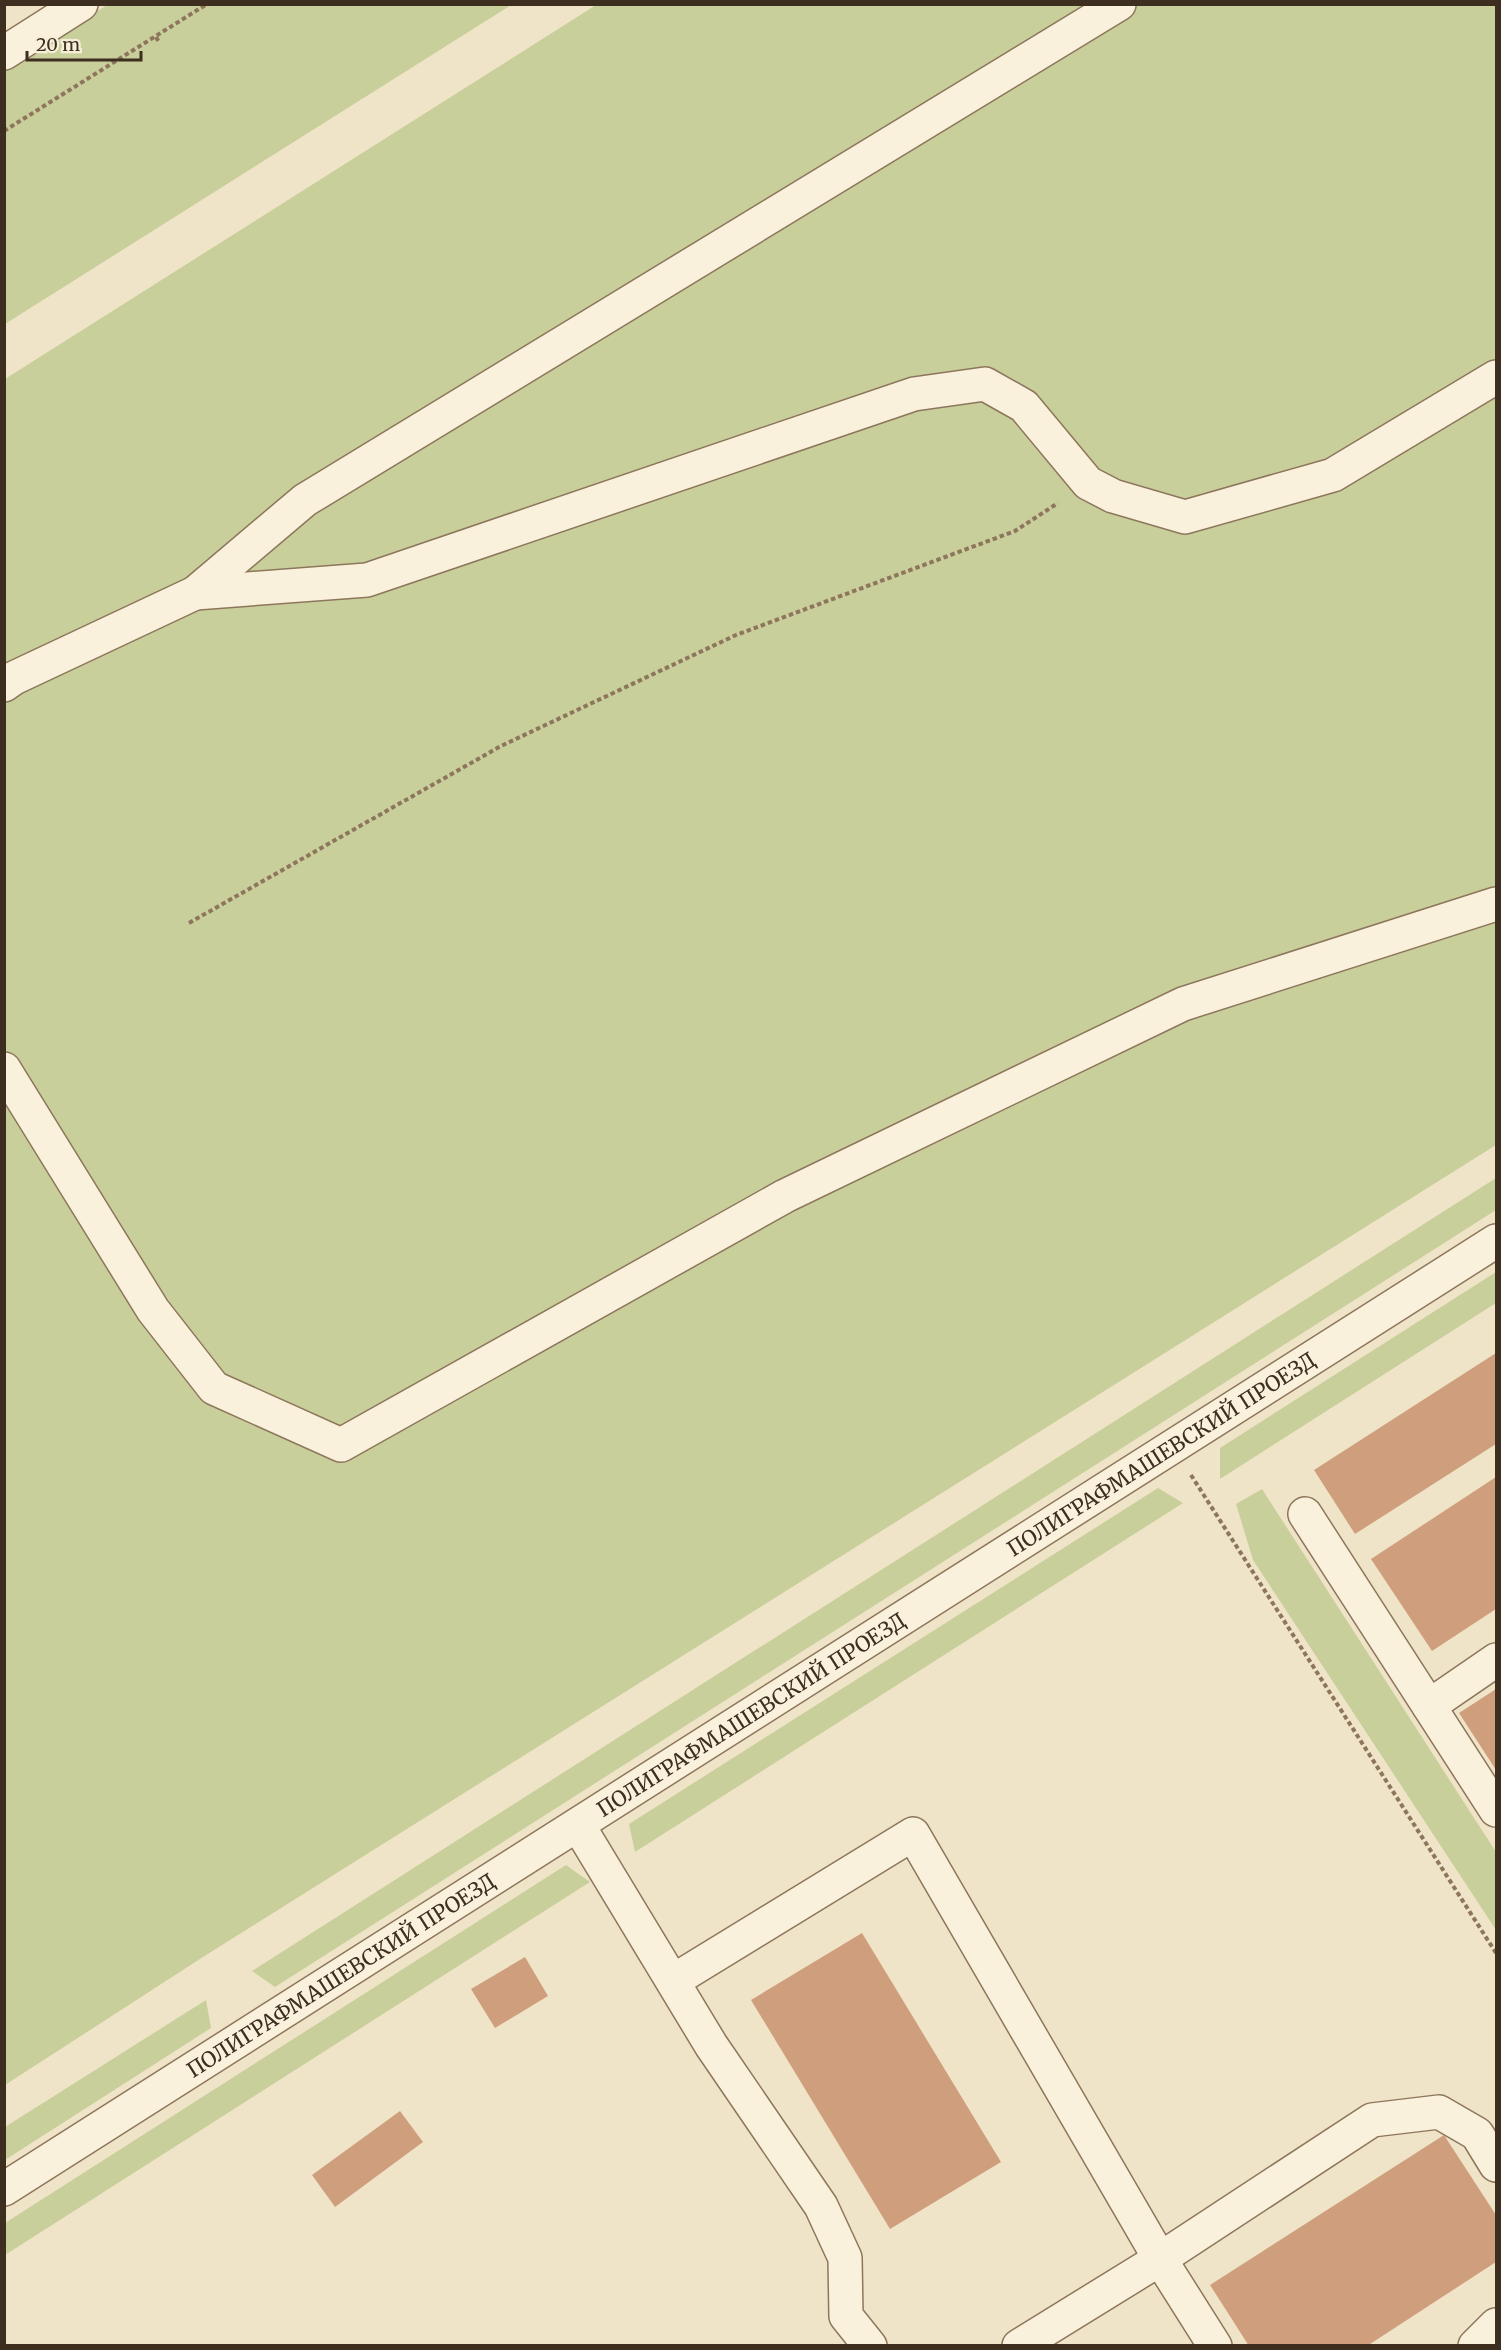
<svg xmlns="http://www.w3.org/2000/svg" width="1501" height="2350" font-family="Merriweather,serif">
  <rect width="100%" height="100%" fill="#f0e4c8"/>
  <g fill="#c9cf9b">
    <path d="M107 5H511L5 324 4 70Z"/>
    <path d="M596 5H1496V1145L203 1957 5 2085V379Z"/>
    <path d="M1496 1178V1210L275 1987 252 1971Z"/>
    <path d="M1496 1272V1303L1220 1479V1448Z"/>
    <path d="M1158 1488 1183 1503 635 1852 629 1824Z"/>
    <path d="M1262 1489 1496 1852V1930L1253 1560 1236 1504Z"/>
    <path d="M566 1865 590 1882 5 2255V2223Z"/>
    <path d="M206 2000 211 2028 5 2160V2127Z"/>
  </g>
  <g fill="#cf9f7d">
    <path d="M1496 1353V1444L1355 1534 1314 1470Z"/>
    <path d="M1496 1477V1609L1432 1651 1371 1559Z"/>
    <path d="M1496 1689V1770L1459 1713Z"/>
    <path d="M862 1933 1001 2162 890 2229 751 2000Z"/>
    <path d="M525 1957 548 1996 495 2028 471 1989Z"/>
    <path d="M400 2111 423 2142 335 2207 312 2175Z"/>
    <path d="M1444 2135 1496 2215V2262L1367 2346H1249L1210 2285Z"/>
  </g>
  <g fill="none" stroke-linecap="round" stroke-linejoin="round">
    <defs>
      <g id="minor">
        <path d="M4 53 81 4"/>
        <path d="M195 593 367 580 914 394 985 384 1024 406 1088 483 1113 496 1185 517 1333 475 1496 377"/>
        <path d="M4 685 14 678 195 593 305 500 1119 4"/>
        <path d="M4 1069 153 1310 214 1388 341 1445 785 1196 1183 1004 1496 904"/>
        <path d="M1305 1514 1496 1810"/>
        <path d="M1429 1706 1496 1660"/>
        <path d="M578 1825 711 2045 821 2206 845 2258 846 2316 870 2346"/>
        <path d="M673 1981 913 1834 1160 2259 1215 2346"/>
        <path id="s1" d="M4 2189 1496 1241"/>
        <path d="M1019 2346 1160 2259 1372 2120 1439 2112 1477 2134 1496 2165"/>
        <path d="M1475 2346 1496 2325"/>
      </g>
    </defs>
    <use href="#minor" stroke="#8d765c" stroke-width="36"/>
    <g stroke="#8d765c" stroke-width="4" stroke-dasharray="4.5 3" stroke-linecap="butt">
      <path d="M156 37 159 42"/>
      <path d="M4 131 207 4"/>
      <path d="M189 923 501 746 736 635 1015 531 1058 503"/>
      <path d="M1191 1475 1496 1953"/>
    </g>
    <use href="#minor" stroke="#faf1dc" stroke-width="33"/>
  </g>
  <g text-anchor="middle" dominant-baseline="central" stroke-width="5" stroke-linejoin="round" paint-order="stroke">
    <g font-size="21" fill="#3d2e20" stroke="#f7eed8">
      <text stroke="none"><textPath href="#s1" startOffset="1371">ПОЛИГРАФМАШЕВСКИЙ ПРОЕЗД</textPath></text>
      <text stroke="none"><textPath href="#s1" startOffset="885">ПОЛИГРАФМАШЕВСКИЙ ПРОЕЗД</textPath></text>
      <text stroke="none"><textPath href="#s1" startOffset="399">ПОЛИГРАФМАШЕВСКИЙ ПРОЕЗД</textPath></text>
    </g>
  </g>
  <rect width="1501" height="2350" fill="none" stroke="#3d2e20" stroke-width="12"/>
  <path d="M27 51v9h114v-9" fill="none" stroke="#3d2e20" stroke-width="3"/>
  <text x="36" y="51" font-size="18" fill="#3d2e20" stroke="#f7eed8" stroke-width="4.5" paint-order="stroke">20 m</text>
</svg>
